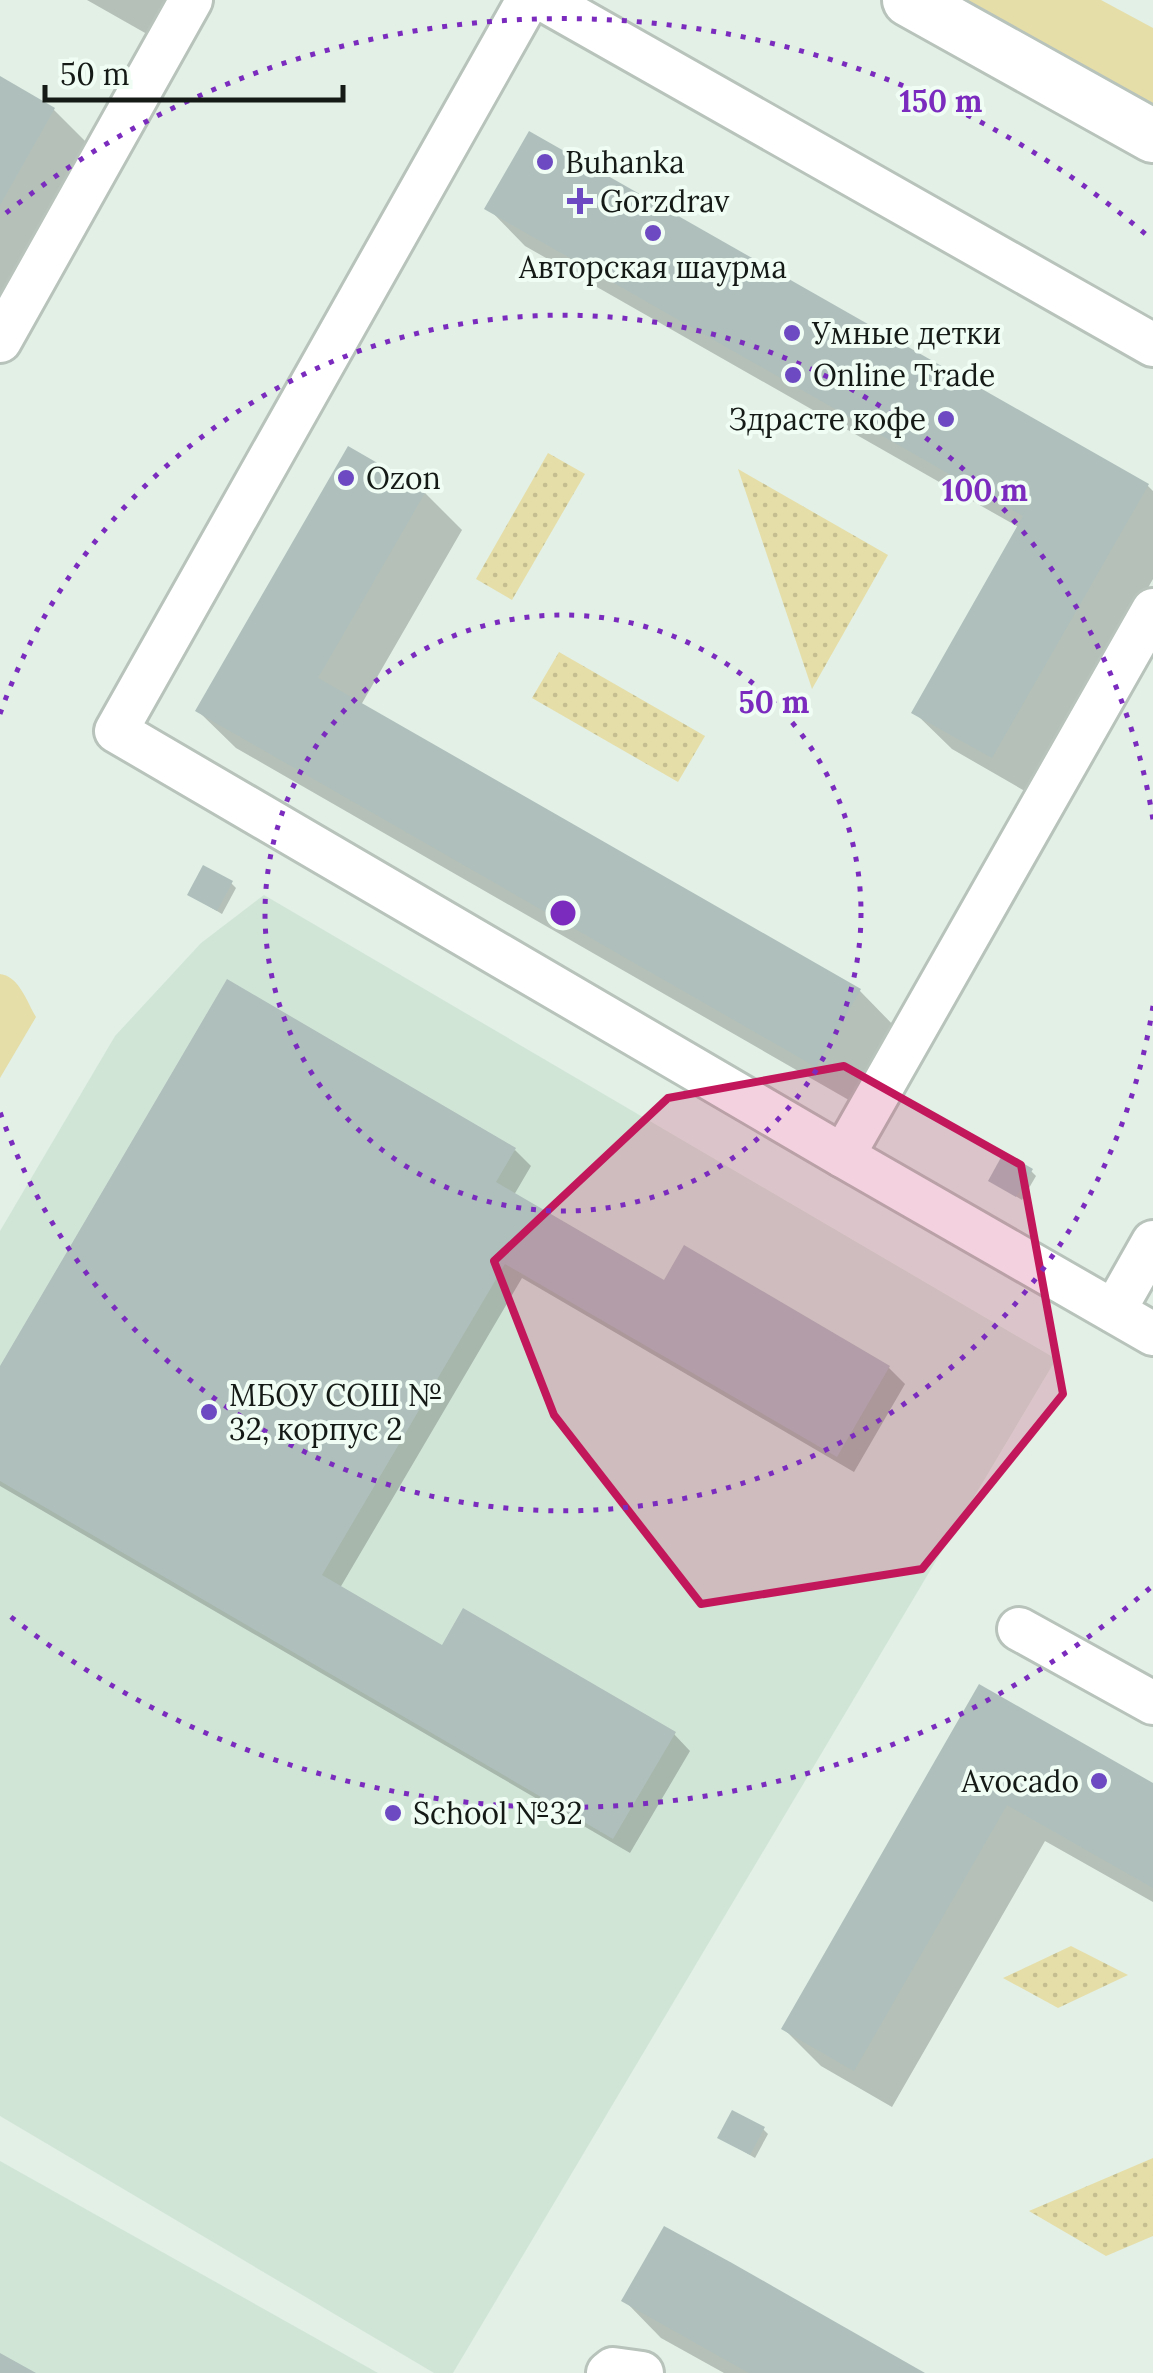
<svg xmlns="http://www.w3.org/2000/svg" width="1153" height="2373" font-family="Lora,serif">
  <defs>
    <pattern id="park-dots" width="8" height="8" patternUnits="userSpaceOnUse" patternTransform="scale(2.5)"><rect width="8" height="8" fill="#e6dea8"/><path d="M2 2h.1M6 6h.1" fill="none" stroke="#c4be90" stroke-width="1.8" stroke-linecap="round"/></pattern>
  </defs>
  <rect width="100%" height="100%" fill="#e2f0e6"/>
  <g fill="#d1e5d7">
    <path d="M264 895 1056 1359 453 2373H434L0 2116V1231L115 1036 201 943Z"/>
    <path d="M0 2161 378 2373H0Z"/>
  </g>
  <g fill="#e6dea8">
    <path d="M958 0H1101L1153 28V110Z"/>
    <path d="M0 974C19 976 27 1002 36 1017L0 1078Z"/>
  </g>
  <g fill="url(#park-dots)">
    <path d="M548 453 585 474 512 600 476 579Z"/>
    <path d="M738 469 888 555 812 689Z"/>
    <path d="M559 652 705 736 678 782 532 698Z"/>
    <path d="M1071 1946 1128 1975 1058 2008 1003 1978Z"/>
    <path d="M1153 2158V2236L1106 2256 1029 2211Z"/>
  </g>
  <g fill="#0003">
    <path d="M87 0H176L154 38Z"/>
    <path d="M0 79 54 110 91 147 0 307Z"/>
    <path d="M488 208 1148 486 1153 491V579L1030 794 952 749 914 712 1020 528 525 246Z"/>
    <path d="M425 493 462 530 361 705 860 991 897 1029 854 1103 236 748 198 711Z"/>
    <path d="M231 883 236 888 222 914 190 895Z"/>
    <path d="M515 1150 531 1166 514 1195 665 1284 889 1368 905 1384 854 1472 522 1278 340 1588 443 1648 674 1734 690 1751 630 1853 0 1486V1371Z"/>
    <path d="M1031 1171 1036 1176 1022 1200 991 1181Z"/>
    <path d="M980 1687 1153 1786V1902L1045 1841 892 2107 821 2066 784 2029Z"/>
    <path d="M763 2129 768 2134 755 2158 720 2137Z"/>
    <path d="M624 2300 920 2373H724L661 2338Z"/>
  </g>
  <g fill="#afbfbc">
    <path d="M0 76 55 108 0 205Z"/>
    <path d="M529 131 1149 484 992 758 911 713 1023 516 484 209Z"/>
    <path d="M348 446 426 491 318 678 861 989 816 1067 195 711Z"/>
    <path d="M203 865 233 881 217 911 187 895Z"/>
    <path d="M227 979 516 1148 496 1182 664 1280 684 1245 890 1366 837 1457 505 1264 322 1575 442 1645 463 1608 676 1732 613 1839 0 1481V1366Z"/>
    <path d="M1004 1152 1033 1169 1016 1197 988 1181Z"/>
    <path d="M979 1684 1153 1783V1888L1007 1805 854 2071 781 2029Z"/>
    <path d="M732 2110 765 2127 750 2155 717 2138Z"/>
    <path d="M664 2226 732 2263 925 2373H749L621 2301Z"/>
    <path d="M0 2353 36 2373H0Z"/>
  </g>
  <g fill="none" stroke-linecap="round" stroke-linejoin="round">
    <defs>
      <g id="minor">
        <path d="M528 0 116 731 843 1156 1153 610"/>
        <path d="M544 0 1153 345"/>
        <path d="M0 341 191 0"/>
        <path d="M843 1156 1153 1334"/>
        <path d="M1114 1311 1153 1242"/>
        <path d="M1019 1629 1153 1703"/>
        <path d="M608 2373 613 2369 642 2373"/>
      </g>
      <path id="major" d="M909 0 1153 136"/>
    </defs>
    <use href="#minor" stroke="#b7c3bb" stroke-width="48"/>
    <use href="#major" stroke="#b7c3bb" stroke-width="58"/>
    <use href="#minor" stroke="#fff" stroke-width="42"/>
    <use href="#major" stroke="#fff" stroke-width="52"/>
  </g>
  <path fill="#c2185b" fill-opacity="0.2" stroke="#c2185b" stroke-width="8" stroke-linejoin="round" d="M844 1066 1021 1165 1063 1394 922 1569 701 1604 554 1415 494 1261 668 1098Z"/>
  <g fill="none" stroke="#7b2cbf" stroke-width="5" stroke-dasharray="5 10">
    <circle cx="563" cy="913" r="298"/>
    <path d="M1153 1006A597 597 0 0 1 0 1112M0 714A597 597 0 0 1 1153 820"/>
    <path d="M1150 1588A895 895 0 0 1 6 1613M6 213A895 895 0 0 1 1150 238"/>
  </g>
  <g fill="#6d49c2" stroke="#f0fdf4" stroke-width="4">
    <circle cx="545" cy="162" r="10"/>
    <path d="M575 186h10v10h10v10h-10v10h-10v-10h-10v-10h10z"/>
    <circle cx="653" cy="233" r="10"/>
    <circle cx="792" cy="333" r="10"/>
    <circle cx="793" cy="375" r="10"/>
    <circle cx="946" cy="419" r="10"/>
    <circle cx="346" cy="478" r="10"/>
    <circle cx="209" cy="1412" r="10"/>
    <circle cx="1099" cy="1781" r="10"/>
    <circle cx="393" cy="1813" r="10"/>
  </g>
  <g text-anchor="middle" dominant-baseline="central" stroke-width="8" stroke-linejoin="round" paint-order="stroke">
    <g font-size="30" fill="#151a17" stroke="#f0fdf4" text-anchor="start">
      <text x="565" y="162">Buhanka</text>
      <text x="600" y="201">Gorzdrav</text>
      <text x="653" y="267" text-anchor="middle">Авторская шаурма</text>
      <text x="812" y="333">Умные детки</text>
      <text x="813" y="375">Online Trade</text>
      <text x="926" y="419" text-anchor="end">Здрасте кофе</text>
      <text x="366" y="478">Ozon</text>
      <text x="229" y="1395">МБОУ СОШ №<tspan x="229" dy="34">32, корпус 2</tspan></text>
      <text x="1079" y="1781" text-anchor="end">Avocado</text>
      <text x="413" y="1813">School №32</text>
    </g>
  </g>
  <circle cx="563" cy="913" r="15" fill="#7b2cbf" stroke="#f0fdf4" stroke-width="5"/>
  <g font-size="30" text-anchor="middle" font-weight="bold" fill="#7b2cbf" stroke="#f0fdf4" stroke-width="8" stroke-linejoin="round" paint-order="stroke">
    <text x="941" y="112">150 m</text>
    <text x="985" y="501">100 m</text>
    <text x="774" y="713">50 m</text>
  </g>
  <path d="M45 85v15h298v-15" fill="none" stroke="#151a17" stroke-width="5"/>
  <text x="60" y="85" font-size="30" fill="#151a17" stroke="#f0fdf4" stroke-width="8" paint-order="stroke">50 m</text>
</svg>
